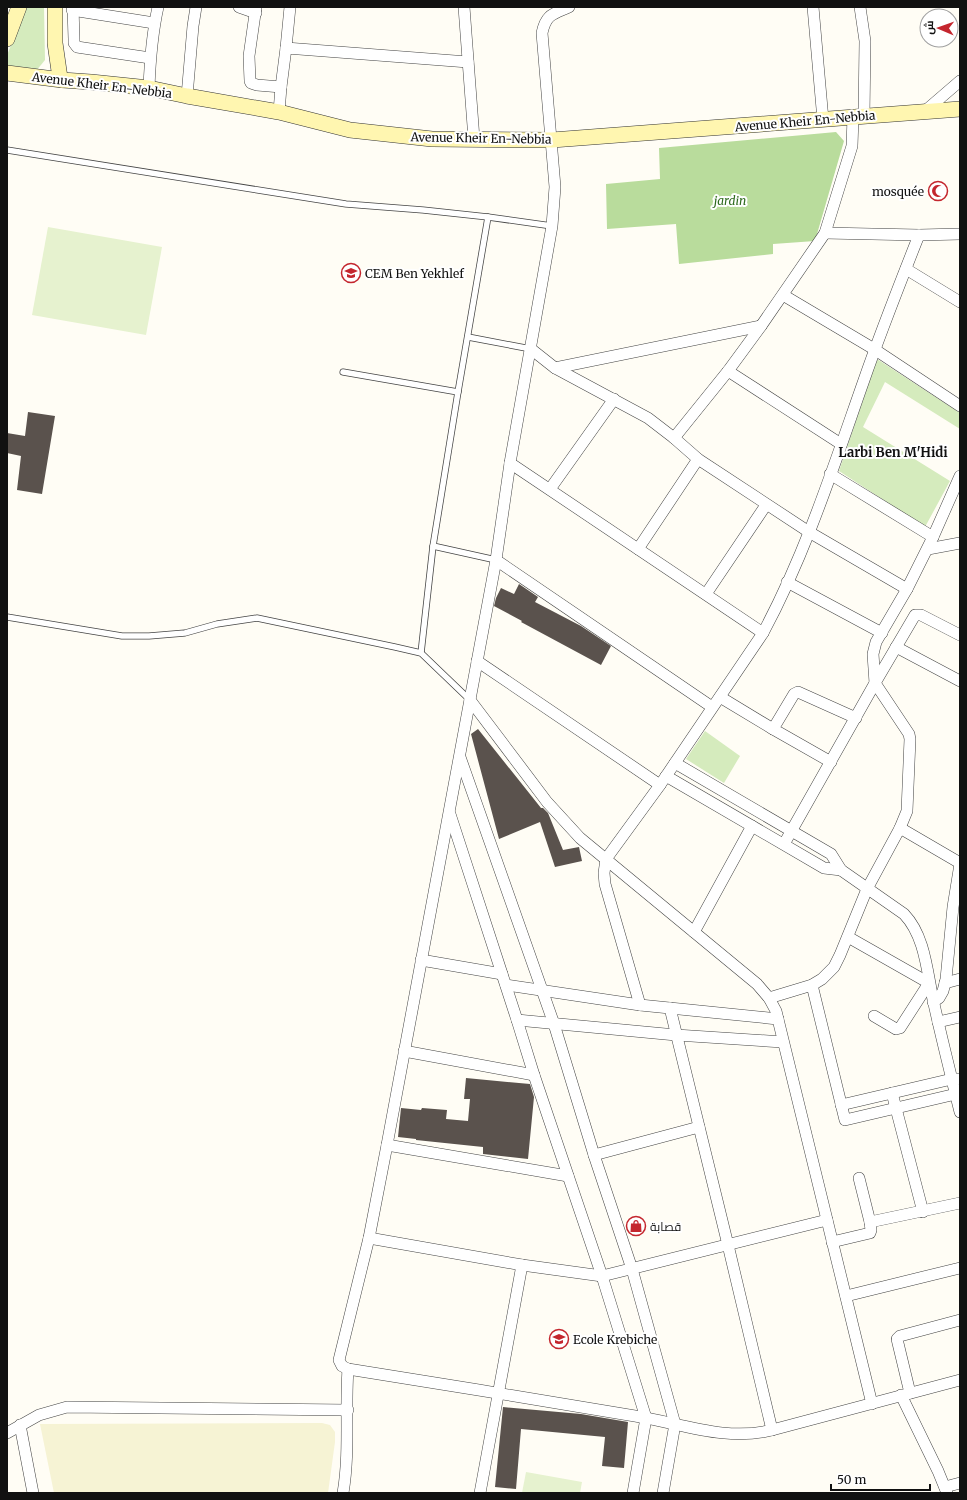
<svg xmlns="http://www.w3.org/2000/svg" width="967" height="1500" font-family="Merriweather,Cairo,serif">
  <rect width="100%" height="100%" fill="#fffdf5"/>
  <path fill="#f6f3d4" d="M322 1423 330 1425 335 1432V1442L328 1493H54L40 1424Z"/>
  <g fill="#d5ebbd">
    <path d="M27 7H44L45 60 36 71 7 67V55Z"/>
    <path d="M877 359 960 413V429L885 382 863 427 950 481 925 527 839 471Z"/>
    <path d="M705 731 740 756 724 783 686 759Z"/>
  </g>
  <path fill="#b9dc9c" d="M836 132 844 141 815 241 773 244V254L679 264 676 224 607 229 606 184 660 179 659 148Z"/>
  <g fill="#e6f2cf">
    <path d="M48 227 162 247 146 335 32 315Z"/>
    <path d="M526 1472 582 1482 580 1493H522Z"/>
  </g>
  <g fill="#5a524d">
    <path d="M28 412 55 416 42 494 17 490 21 456 7 453V433L25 436Z"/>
    <path d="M519 584 538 597 535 602 581 626 611 646 601 665 521 622 522 621 494 606 496 598 501 588 514 594Z"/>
    <path d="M478 729 541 808H543L548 813 563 850 579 847 582 861 555 867 540 822 499 839 471 734Z"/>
    <path d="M466 1078 530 1084 534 1097 528 1159 483 1154V1147L416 1140V1139L398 1137 401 1108 421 1110 422 1108 447 1110 446 1119 468 1121 470 1099H464Z"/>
    <path d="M503 1407 581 1414 628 1422 624 1468 602 1466 605 1437 521 1429 516 1489 495 1487Z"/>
  </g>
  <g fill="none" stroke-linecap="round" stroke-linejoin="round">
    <defs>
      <g id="lane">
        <path d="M7 150 346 204 423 210 488 217 552 226"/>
        <path d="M468 337 531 349"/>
        <path d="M343 372 458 392"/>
        <path d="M433 546 496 560"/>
        <path d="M7 617 122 636H149L185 633 217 624 257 618 395 647 421 653 470 700"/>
        <path d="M421 653 433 546 458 392 488 217"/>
      </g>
      <g id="street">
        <path d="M73 7 74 39V43L77 47 150 58"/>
        <path d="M239 7 256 13"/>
        <path d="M256 7 249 56 250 81 251 83 257 85 281 87"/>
        <path d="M464 7 474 139"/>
        <path d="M569 7C553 14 546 14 542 33L555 187 552 226 510 463 496 560 387 1145 369 1238 339 1360 342 1366 348 1369C444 1384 539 1400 635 1416 680 1423 726 1442 772 1430L960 1380"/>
        <path d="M813 7 823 120"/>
        <path d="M860 7 865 41 864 116"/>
        <path d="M72 10 154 23"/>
        <path d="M286 48 290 7"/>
        <path d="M149 88C150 61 152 34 158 7"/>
        <path d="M187 96 193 26 196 7"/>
        <path d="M279 112 281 87 286 48 468 62"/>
        <path d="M924 112 960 81"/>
        <path d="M825 233 919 235 960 234"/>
        <path d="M906 269 960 302"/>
        <path d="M783 295 874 349 960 406"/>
        <path d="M531 349 555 368 648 418 674 438 698 459 809 532 907 589"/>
        <path d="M555 368 761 326"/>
        <path d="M728 371 841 444"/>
        <path d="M674 438 728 371 761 326 825 233 852 146 853 117"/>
        <path d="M510 463 763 633"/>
        <path d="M830 474 933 537 960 476"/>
        <path d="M550 489 614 399"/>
        <path d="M638 549 698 459"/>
        <path d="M928 549 960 543"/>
        <path d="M496 560 712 707"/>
        <path d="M787 582 882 633"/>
        <path d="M706 594 766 505"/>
        <path d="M896 647 960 681"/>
        <path d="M477 661 660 785"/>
        <path d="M720 697 773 729"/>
        <path d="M470 700 547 802 580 838 757 984 769 998 776 1011 872 1404"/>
        <path d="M460 757 554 1024 594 1155 632 1269 675 1424 663 1493"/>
        <path d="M831 762 773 729 794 694 798 692 856 718"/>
        <path d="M675 763 831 854 841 870 904 914C926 937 927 974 934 1004 942 1040 951 1076 960 1112"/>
        <path d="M666 776 824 868 841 870"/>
        <path d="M450 814 517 1020 534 1075 602 1276 646 1418 633 1493"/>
        <path d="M900 828 960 863"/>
        <path d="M784 844 875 683 873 654 876 642 907 589 933 537"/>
        <path d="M694 932 752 826"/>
        <path d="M848 937 929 983 900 1028 896 1029 874 1016"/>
        <path d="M421 960 502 974"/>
        <path d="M945 983 960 979"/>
        <path d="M506 985 640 1005 778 1019"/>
        <path d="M812 985 845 1120 956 1094 960 1090"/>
        <path d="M769 998 812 985 822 979 834 967 840 955 867 889 900 828 907 811 910 739 909 734 875 683 915 615H921L960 635"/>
        <path d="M933 1002 939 998 943 991 946 979 953 907 960 864"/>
        <path d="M640 1005 605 884 604 873 606 859 660 785 763 633C806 553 834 465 864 380 881 331 900 283 919 235"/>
        <path d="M670 1008 728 1245 772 1430"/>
        <path d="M517 1020 676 1035 783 1042"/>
        <path d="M938 1022 960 1017"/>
        <path d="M404 1051 534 1075"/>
        <path d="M892 1093 923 1212"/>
        <path d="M841 1105 952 1079H959"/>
        <path d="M387 1145 568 1176"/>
        <path d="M594 1155 699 1127"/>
        <path d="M859 1178 870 1222"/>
        <path d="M369 1238 522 1265 602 1276 827 1220"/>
        <path d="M832 1242 870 1233 871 1230 870 1222 960 1203"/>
        <path d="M846 1296 960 1268"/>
        <path d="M910 1393 897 1339 900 1336 960 1320"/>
        <path d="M901 1395 938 1471 947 1493"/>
        <path d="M20 1425 33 1493"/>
        <path d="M7 1433 39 1415 67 1407 348 1410"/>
        <path d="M945 1487 960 1483"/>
        <path d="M343 1493C350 1452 345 1410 348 1369"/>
        <path d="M480 1493 522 1265"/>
      </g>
      <g id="secondary">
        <path d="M55 7V43L60 78 62 80"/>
        <path d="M7 39 19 7"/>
        <path d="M7 73 62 80 91 82 149 88 187 96 279 112 350 130 432 139 552 140 960 109"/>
      </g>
    </defs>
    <use href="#lane" stroke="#444" stroke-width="7"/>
    <use href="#street" stroke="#444" stroke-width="12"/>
    <use href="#secondary" stroke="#333" stroke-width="16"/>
    <use href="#lane" stroke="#fff" stroke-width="5.5"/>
    <use href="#street" stroke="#fff" stroke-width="11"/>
    <use href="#secondary" stroke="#fff6b0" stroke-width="15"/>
  </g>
  <defs>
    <symbol id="mosque-ring" viewBox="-11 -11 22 22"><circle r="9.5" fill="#fff" stroke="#c4262e" stroke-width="1.5"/><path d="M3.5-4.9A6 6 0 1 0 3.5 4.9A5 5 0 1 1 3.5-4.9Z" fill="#c4262e"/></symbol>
    <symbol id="school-ring" viewBox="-11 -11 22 22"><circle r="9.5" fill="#fff" stroke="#c4262e" stroke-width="1.5"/><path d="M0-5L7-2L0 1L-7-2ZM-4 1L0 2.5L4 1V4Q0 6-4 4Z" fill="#c4262e"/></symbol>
    <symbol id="shop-ring" viewBox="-11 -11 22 22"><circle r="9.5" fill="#fff" stroke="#c4262e" stroke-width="1.5"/><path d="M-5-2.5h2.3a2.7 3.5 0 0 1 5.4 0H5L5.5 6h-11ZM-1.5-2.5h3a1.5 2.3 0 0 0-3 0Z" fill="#c4262e"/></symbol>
  </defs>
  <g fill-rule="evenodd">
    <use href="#mosque-ring" x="927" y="180" width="22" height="22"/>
    <use href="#school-ring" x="340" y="262" width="22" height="22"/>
    <use href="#shop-ring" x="625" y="1215" width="22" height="22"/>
    <use href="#school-ring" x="548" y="1328" width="22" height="22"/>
  </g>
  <g text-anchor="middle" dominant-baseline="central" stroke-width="4" stroke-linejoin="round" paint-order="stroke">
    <g font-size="12" fill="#111" stroke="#fff">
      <text transform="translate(102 85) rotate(7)">Avenue Kheir En-Nebbia</text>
      <text transform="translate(805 121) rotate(-5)">Avenue Kheir En-Nebbia</text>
      <text transform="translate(481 138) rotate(1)">Avenue Kheir En-Nebbia</text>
    </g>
    <g font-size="12" fill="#111" stroke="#fff" text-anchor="start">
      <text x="924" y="191" text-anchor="end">mosquée</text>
      <text x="365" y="273">CEM Ben Yekhlef</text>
      <text x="650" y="1226">قصابة</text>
      <text x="573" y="1339">Ecole Krebiche</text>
    </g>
    <g font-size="12" font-style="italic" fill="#2f6b1f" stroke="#fff">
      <text x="730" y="200">jardin</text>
    </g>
    <g font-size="13" font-weight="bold" fill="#111" stroke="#fff">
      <text x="893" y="452">Larbi Ben M'Hidi</text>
    </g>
  </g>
  <rect width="967" height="1500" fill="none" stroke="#111111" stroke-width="16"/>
  <g transform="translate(939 28) rotate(272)"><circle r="19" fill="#ffffff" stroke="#a0a0a0"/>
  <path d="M0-3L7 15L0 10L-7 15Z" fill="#c4262e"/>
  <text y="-6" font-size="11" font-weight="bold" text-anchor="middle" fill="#111111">ش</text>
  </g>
  <path d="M831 1484v6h99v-6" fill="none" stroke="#111111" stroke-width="2"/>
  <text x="837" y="1484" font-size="12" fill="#111111" stroke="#ffffff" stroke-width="3" paint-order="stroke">50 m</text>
</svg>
